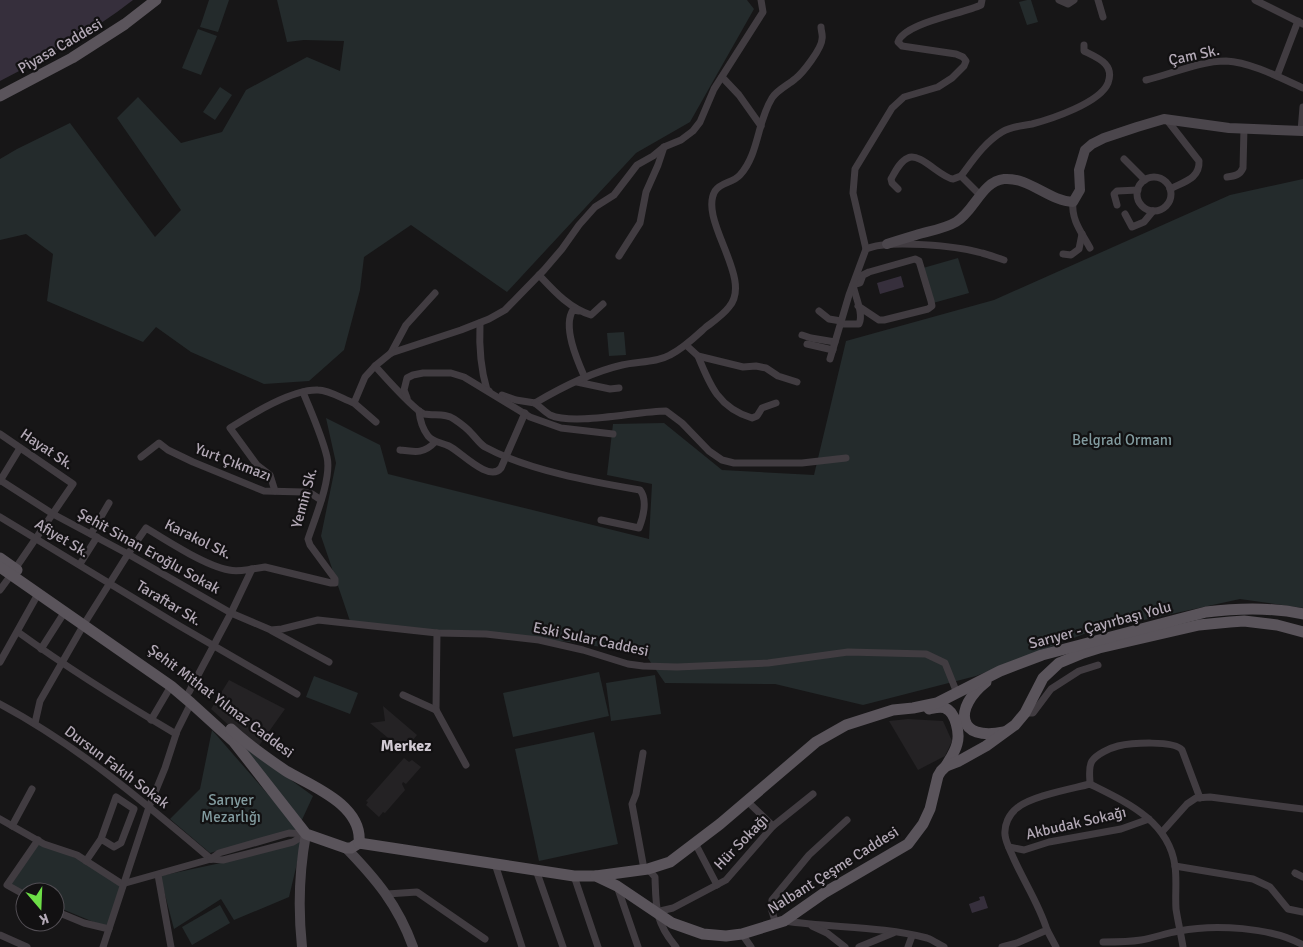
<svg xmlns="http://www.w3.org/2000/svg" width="1303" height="947" font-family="Signika,sans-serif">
  <rect width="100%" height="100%" fill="#171617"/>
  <g fill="#242224">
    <path d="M229 680 285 709 258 747 236 732 211 709Z"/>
    <path d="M383 706 417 735 404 751 370 723 385 721Z"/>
    <path d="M908 719 943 721 952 741 945 756 918 770 889 721Z"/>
    <path d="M404 758 409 762 412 760 421 767 406 784 403 782 402 784 405 790 385 813 383 812 379 817 366 805 368 802 366 801Z"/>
  </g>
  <g fill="#242b2c">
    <path d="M209 0H229L218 32 200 27Z"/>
    <path d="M277 0H747L754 9 690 122 636 153 507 292 411 225 364 257 360 290 344 350 309 381 264 384 191 352 156 327 143 342 47 301 53 254 26 234 0 240V159L17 149 70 123 155 237 181 210 117 118 138 97 181 143 222 132 246 90 307 57 340 71 344 41 304 40 287 42Z"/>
    <path d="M1027 0H1031L1038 22 1027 25 1019 2Z"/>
    <path d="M198 29 217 36 201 75 182 68Z"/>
    <path d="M220 87 232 95 215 120 203 112Z"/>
    <path d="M1303 179V608L1240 599 1089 632 976 676 863 705 775 684 665 683 645 654 570 642 351 624 321 536 336 463 326 418 380 445 388 474 649 539 652 484 607 475 613 424 664 423 722 470 814 475 846 341 994 300 1230 195Z"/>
    <path d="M958 258 969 293 933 303 923 268Z"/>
    <path d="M624 332 626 355 609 356 607 333Z"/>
    <path d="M599 672 609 716 513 737 503 693Z"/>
    <path d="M655 675 661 714 611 721 606 683Z"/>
    <path d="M314 676 358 693 350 714 306 697Z"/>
    <path d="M212 730 299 830H291L210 853 170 819 200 789Z"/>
    <path d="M594 732 618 844 539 861 515 749Z"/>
    <path d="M243 745 313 796 300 824Z"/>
    <path d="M303 838 289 897 234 920 221 899 174 929 160 876 230 861Z"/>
    <path d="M39 843 78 859 121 885 108 928 55 906V892H25L11 885Z"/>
    <path d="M220 905 230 923 192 945 182 927Z"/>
  </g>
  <g fill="#362f3c">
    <path d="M0 0H133C92 32 46 57 0 81Z"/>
    <path d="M901 276 904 287 880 294 877 283Z"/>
    <path d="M984 896 988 908 972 913 969 904 980 900 979 897Z"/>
  </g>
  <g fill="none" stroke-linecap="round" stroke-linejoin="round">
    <g stroke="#413c41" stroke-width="7">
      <path d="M1059 0 1068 4 1074 0"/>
      <path d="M1098 0 1103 17"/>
      <path d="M1255 0 1303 24"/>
      <path d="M1277 76 1298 21"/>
      <path d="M722 77 739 95 761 126"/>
      <path d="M1146 80C1172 74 1199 61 1226 61 1250 62 1281 78 1303 88"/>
      <path d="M1167 120 1199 161C1200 179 1183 182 1170 189"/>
      <path d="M1301 131 1303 107"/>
      <path d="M1124 159 1145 180"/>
      <path d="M961 176 981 196"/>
      <path d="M1227 177C1235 176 1240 175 1243 168L1244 128"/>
      <circle cx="1154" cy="194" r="17"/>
      <path d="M898 189 892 183 891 179C895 172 900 161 908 158 920 152 941 178 953 179 954 179 960 176 961 176 973 160 985 142 1002 132 1012 126 1022 126 1032 124 1051 119 1100 103 1108 83 1115 64 1098 58 1084 51V45"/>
      <path d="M1073 202C1071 220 1082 233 1090 248"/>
      <path d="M1117 205 1114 194 1117 191 1138 190"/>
      <path d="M1125 214 1132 227 1144 222 1153 211"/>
      <path d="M866 249 853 193 855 169 892 108 904 97 938 87 952 78 964 66 966 61 963 57 956 54 902 46 898 42C904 23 962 14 981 5L982 0"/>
      <path d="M1063 254 1071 255 1079 249 1082 234"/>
      <path d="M619 256 640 223 646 192 658 165 664 147"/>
      <path d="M539 275C554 291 569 308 591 315L603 304"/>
      <path d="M579 311 573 310C562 327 578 362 585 378"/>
      <path d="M819 311 829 319 841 321"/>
      <path d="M480 323C479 346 480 367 487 390L489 391"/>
      <path d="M841 324H859C864 314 855 296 853 285L860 283 863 275 869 272 915 259 919 261 931 301 932 306 928 309 884 320H879L858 306"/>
      <path d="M802 335 811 338 835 342"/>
      <path d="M807 344 833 350"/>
      <path d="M686 345 698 356 743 367 756 366 766 368 778 376 797 382"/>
      <path d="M391 353 406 325 435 293"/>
      <path d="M698 356C710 386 719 408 752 418L757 416 762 408 776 403"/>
      <path d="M830 359 849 295 866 249C889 239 957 246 982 253 990 255 997 258 1004 260"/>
      <path d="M375 366C384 376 414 410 424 414 435 416 445 413 454 419 460 423 467 428 472 434 476 438 480 444 485 447 527 470 593 482 640 490 648 500 643 518 639 528L601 520"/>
      <path d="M577 382 610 389 619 388"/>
      <path d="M502 395 516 400 535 403"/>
      <path d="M407 398 404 390 407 378 413 375 423 373H451L464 377 530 417 561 428 613 434"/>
      <path d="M354 403 376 422"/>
      <path d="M535 403C562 387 592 372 622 365 637 361 656 363 670 355 684 348 695 337 706 327 714 321 723 315 729 307 754 279 698 220 715 191 721 182 733 183 740 175 759 154 757 122 772 98 777 90 788 85 795 79 803 73 822 48 822 39 823 35 821 31 821 27"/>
      <path d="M535 403C540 407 545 412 550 415 575 426 637 411 666 411L682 423 709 451 722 460 734 463H802L846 458"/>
      <path d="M419 411C420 421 422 428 428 436 434 443 441 442 449 446 460 451 489 483 501 468L525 413"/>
      <path d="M0 434 73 484 15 569"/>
      <path d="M400 450C415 452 424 454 435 442"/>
      <path d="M141 457 159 443 168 450 193 462 264 491 303 492 312 494 321 500"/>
      <path d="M0 480 53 514 128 554 231 613 271 630 282 629 318 620 437 633 486 634 539 640 583 650 628 664 643 666 677 667 768 663 848 652 926 654 945 663 957 693"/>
      <path d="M0 481 20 448"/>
      <path d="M275 491 270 475 257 465 230 428C252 414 292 389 318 390 329 390 343 399 354 403L365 377 375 366 391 353 461 330 489 319 505 310 544 270 562 249 579 225 595 207 614 195 637 165 653 156 664 147 681 140 693 131 700 122 714 89 763 12 761 0"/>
      <path d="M0 517 178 625 297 694"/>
      <path d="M91 534 109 503"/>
      <path d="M80 564 97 537"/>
      <path d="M252 569 265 567 331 583H335V579L310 545 308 539C315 518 332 478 327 457 322 436 311 412 303 392"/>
      <path d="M0 590 11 575"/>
      <path d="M86 621 128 554 146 528C167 541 206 566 229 570 237 572 245 570 252 569L231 613 189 692"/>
      <path d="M272 631 329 662"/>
      <path d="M18 632C69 669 122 702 176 734"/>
      <path d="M437 633 436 710 466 765"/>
      <path d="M41 649 64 613"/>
      <path d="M0 662 38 594"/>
      <path d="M403 695 436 710"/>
      <path d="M0 704C77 745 145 803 211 859"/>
      <path d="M1025 713H1033L1051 689 1079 671 1098 665"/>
      <path d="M151 720 171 686"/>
      <path d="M35 723 40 701 83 626"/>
      <path d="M643 753 636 794 632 804 644 869"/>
      <path d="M1090 784C1090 777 1088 767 1092 761 1097 754 1110 748 1118 746 1131 743 1174 740 1182 750L1200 798"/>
      <path d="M747 801 773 826"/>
      <path d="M0 819 44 844 77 855 122 884 211 859 223 860 293 842 306 834"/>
      <path d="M12 826 32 789"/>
      <path d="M1162 832 1187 804 1196 798 1210 797 1303 809"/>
      <path d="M695 843 717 885"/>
      <path d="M1009 847 1024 850 1049 842 1121 829 1149 819"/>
      <path d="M211 859 219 853 289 833 306 834"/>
      <path d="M86 861 101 839 114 847 121 843 134 809 116 797 101 839"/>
      <path d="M495 864 522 947"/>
      <path d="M1175 866 1253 879 1270 887 1288 909 1303 912"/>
      <path d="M648 869 655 877C656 908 655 922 676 947"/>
      <path d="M536 870 563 947"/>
      <path d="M1295 873 1303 877"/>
      <path d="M158 875 171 947"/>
      <path d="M574 876 598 947"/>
      <path d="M617 886 638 947"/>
      <path d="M387 894 417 892 485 939"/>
      <path d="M25 895 7 885 38 840"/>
      <path d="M55 911 84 923 109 929"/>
      <path d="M656 912 673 908 726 880 773 826 813 794"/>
      <path d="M785 921C831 928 881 926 927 938 933 940 938 944 944 947"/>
      <path d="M776 924 771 908 772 900 809 855 847 820"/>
      <path d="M812 926 827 933 845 947"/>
      <path d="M1047 930 1056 947"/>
      <path d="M742 934 751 947"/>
      <path d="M0 935 27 947"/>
      <path d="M1103 942C1116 942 1129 942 1141 940 1154 938 1166 933 1179 931 1214 924 1272 927 1303 945"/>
      <path d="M103 947 149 807 165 768 177 731 191 703"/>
      <path d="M859 947 893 933"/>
      <path d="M908 947 912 936"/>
      <path d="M1002 947 1017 943 1047 930C1039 904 1024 882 1013 857 1010 850 1006 843 1005 835 1004 825 1009 814 1017 808 1031 796 1071 789 1090 784 1126 802 1169 821 1175 866 1177 880 1175 895 1176 909 1178 922 1181 934 1183 947"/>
    </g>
    <g stroke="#4b464c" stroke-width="10">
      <path d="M887 244C896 241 906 238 916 235 929 231 944 229 956 222 974 212 982 181 1004 179 1029 177 1049 201 1073 202L1080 190 1079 170 1085 150 1092 144 1104 138 1137 127 1164 119 1229 128 1303 131"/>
      <path d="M346 848C376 879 398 905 413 947"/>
      <path d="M302 947C298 909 299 872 306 834"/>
    </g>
    <g stroke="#5a545b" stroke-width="11">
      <path d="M0 96 72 58 125 24 156 0"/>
      <path d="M0 558 17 570"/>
      <path d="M0 567 171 686 191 703 234 742 306 834 346 848H351L359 843"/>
      <path d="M986 682C953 708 957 742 1004 732"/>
      <path d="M929 709C934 708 940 706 945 708 956 712 960 734 957 744 955 752 950 759 946 766"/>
      <path d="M231 729C248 745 267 758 286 771 312 786 363 805 359 843"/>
      <path d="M359 843 574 876H596L617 886 672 923 703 934 726 936 742 934 784 921 824 893 908 844 923 824 930 809 938 776 941 771 946 766 959 761 986 746 1015 725 1025 713 1043 678 1059 663 1083 653 1099 648 1199 625 1230 622 1244 621 1277 625 1303 632"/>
      <path d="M596 876 648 869 670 862 720 824 816 742 846 725 893 710 913 708 937 703 1000 671 1042 655 1206 612C1239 608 1271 607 1303 614"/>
    </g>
  </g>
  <g text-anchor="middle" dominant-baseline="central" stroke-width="4.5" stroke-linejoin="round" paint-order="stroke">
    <g font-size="15" fill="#b3a9b6" stroke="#121112">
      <text transform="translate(60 46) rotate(-30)">Piyasa Caddesi</text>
      <text transform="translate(1194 55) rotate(-12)">Çam Sk.</text>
      <text transform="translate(47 449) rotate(34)">Hayat Sk.</text>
      <text transform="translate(233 462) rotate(21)">Yurt Çıkmazı</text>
      <text transform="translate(304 498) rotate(-75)">Yemin Sk.</text>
      <text transform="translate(62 538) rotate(31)">Afiyet Sk.</text>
      <text transform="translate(198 539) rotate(26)">Karakol Sk.</text>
      <text transform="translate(149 551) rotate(29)">Şehit Sinan Eroğlu Sokak</text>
      <text transform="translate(169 603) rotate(31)">Taraftar Sk.</text>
      <text transform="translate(1100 625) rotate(-15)">Sarıyer - Çayırbaşı Yolu</text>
      <text transform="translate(591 639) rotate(12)">Eski Sular Caddesi</text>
      <text transform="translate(221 701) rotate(37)">Şehit Mithat Yılmaz Caddesi</text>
      <text transform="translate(117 767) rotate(37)">Dursun Fakıh Sokak</text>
      <text transform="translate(1076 823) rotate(-13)">Akbudak Sokağı</text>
      <text transform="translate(741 842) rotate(-46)">Hür Sokağı</text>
      <text transform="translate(833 870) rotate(-32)">Nalbant Çeşme Caddesi</text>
    </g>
    <g font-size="15" fill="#829b9f" stroke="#121112">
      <text x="1122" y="440">Belgrad Ormanı</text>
      <text x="231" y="800">Sarıyer<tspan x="231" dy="17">Mezarlığı</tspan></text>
    </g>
    <g font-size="16" font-weight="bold" fill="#d1cad3" stroke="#121112">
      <text x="406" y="746">Merkez</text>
    </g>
  </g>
  <g transform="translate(40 907) rotate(161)"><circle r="24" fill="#121112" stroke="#524e54"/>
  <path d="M0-4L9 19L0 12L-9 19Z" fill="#6dde47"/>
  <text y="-8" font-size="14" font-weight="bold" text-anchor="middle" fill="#b3a9b6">K</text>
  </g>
</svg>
